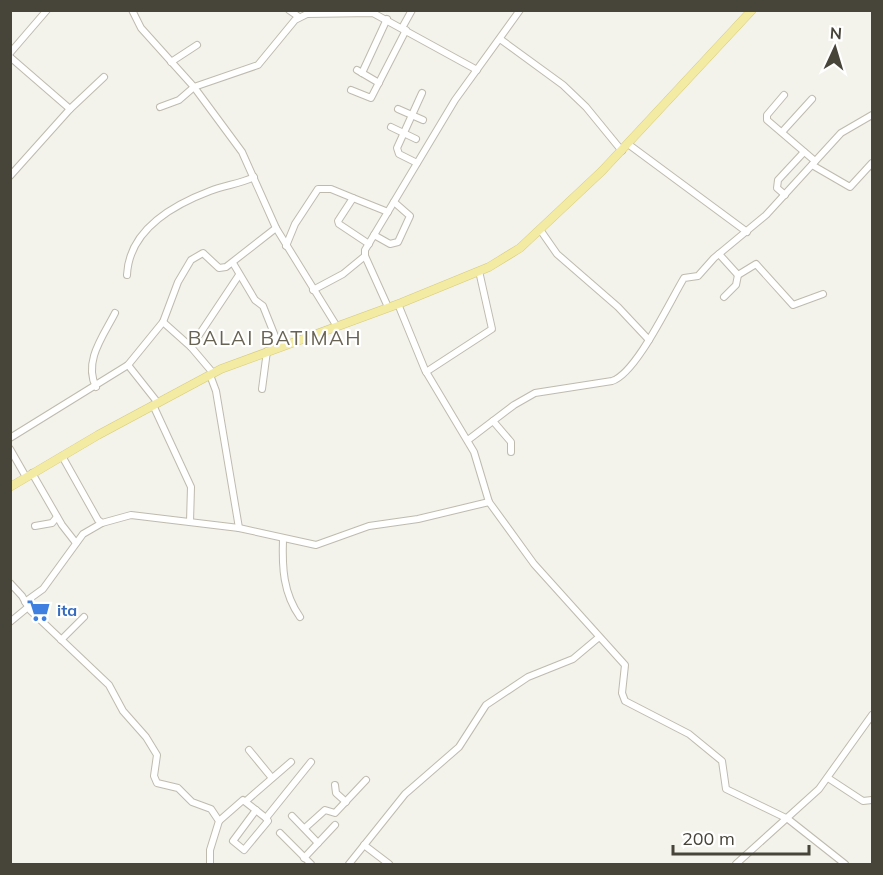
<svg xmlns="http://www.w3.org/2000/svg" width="883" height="875" font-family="Mulish,sans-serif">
  <rect width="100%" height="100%" fill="#f3f2eb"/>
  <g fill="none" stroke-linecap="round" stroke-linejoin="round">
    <defs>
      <g id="minor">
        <path d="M132 10 141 28 194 87 242 152 276 228 336 325"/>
        <path d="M289 10 299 17"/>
        <path d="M402 28 412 10"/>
        <path d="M500 39 563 85 586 107 622 151"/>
        <path d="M10 53 47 10"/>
        <path d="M10 57 70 109"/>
        <path d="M171 62 197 45"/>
        <path d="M357 70 379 83"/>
        <path d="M362 73 387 19"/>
        <path d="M351 90 371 98 406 30"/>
        <path d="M784 95 767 115V120L815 161"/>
        <path d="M160 107 179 100 194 87 258 65 295 20 307 14 373 13 477 70"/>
        <path d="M398 109 423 120"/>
        <path d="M391 127 416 139"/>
        <path d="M782 132 812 99"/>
        <path d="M628 144 747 232"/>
        <path d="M417 163 399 154 397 148 422 93"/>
        <path d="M812 165 850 187 872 163"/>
        <path d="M10 176 70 109 104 77"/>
        <path d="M785 195 777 188 778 180 804 152"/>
        <path d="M541 231 557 254 618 307 649 340"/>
        <path d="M374 235 390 244 398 242 410 216 394 202"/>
        <path d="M369 244 339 224 338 221 353 198 388 212"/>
        <path d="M286 246 295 224 318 189H331L353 198"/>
        <path d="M719 254 738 275 756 264 793 305 823 294"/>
        <path d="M233 263 255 300 263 306 279 346"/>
        <path d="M127 275C129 230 173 205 210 191 225 185 240 184 254 177"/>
        <path d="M313 290 343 274 365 256"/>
        <path d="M724 297 736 285 738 275"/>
        <path d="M398 304 425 370 474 452 489 502 534 564 625 665 622 693 625 701 689 734 722 761 726 789 788 819 845 864"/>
        <path d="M388 307 365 256V250L455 100 520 10"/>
        <path d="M163 322 191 347 213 373"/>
        <path d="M191 347 239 275"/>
        <path d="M128 365 158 403"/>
        <path d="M426 372 492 329 479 271"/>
        <path d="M210 375 216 391 239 528"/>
        <path d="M96 387C83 361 104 335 115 313"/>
        <path d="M262 389 267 351"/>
        <path d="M153 405 191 487 190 522"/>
        <path d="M493 421 511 442V452"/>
        <path d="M10 438 128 365 163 322 178 282 191 260 203 253 219 268 226 267 276 228"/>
        <path d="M468 440 514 405 535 393 612 381C636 374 670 301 684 278L698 276 714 258 766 215 841 133 872 115"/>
        <path d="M10 449 26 477"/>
        <path d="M62 456 98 520 102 523 131 515 239 528 316 545 369 526 418 519 489 502"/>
        <path d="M32 473 62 525 76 543"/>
        <path d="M35 526 52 523 57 517"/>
        <path d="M283 539C282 567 283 593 300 617"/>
        <path d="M10 583 22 596 30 610 109 685 123 711 146 737 157 755 154 776 157 783 178 788 192 802 211 809 219 821 210 850V864"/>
        <path d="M25 602 43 589 83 534 102 523"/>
        <path d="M10 622 27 608"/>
        <path d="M61 640 84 617"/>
        <path d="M249 750 272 778"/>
        <path d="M828 778 863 801 872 800"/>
        <path d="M335 785 336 793 346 802"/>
        <path d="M246 801 291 762"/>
        <path d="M256 810 233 841 244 850 268 821 266 818 311 762"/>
        <path d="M292 816 318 843"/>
        <path d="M219 821 243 800 266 818"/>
        <path d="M305 828 325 810 335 813 366 780"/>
        <path d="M280 833 311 864"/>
        <path d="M364 845 389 864"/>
        <path d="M304 858 335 825"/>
        <path d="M349 864 405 794 459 747 486 705 528 677 573 659 598 638"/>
        <path d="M736 864 819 789 872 715"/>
      </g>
      <path id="major" d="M10 487 98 435 221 369 401 303 489 267 520 248 602 171 752 10"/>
    </defs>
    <use href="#minor" stroke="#bebbae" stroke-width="8"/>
    <use href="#major" stroke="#d6cc76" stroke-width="9"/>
    <use href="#minor" stroke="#fff" stroke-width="6"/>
    <use href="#major" stroke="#f3eba4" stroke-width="8"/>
  </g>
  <defs>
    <symbol id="supermarket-bare" viewBox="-9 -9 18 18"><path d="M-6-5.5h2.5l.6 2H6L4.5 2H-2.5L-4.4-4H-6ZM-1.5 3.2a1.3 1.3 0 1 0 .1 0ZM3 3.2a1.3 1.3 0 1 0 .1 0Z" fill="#3f7fe0" stroke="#fff" stroke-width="2.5" paint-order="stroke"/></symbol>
  </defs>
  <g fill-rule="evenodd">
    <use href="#supermarket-bare" x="22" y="594" width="33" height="33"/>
  </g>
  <g text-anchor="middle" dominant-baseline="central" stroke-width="4.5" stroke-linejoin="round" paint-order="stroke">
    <g font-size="16" font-weight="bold" fill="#366cbe" stroke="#fff" text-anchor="start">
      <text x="57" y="610">ita</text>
    </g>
    <g font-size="20" letter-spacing="1.5" fill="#686352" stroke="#fff">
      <text x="275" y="337">BALAI BATIMAH</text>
    </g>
  </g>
  <rect width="883" height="875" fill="none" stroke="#474439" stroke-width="24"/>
  <g transform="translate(835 48) rotate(4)" stroke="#ffffff" stroke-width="4.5" paint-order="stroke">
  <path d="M0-4.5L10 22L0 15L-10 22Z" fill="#474439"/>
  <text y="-9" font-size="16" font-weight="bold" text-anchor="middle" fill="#474439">N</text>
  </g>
  <path d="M673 845v9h136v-9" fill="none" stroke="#474439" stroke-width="3"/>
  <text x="682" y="845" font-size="18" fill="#474439" stroke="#ffffff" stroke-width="4.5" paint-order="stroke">200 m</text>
</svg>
